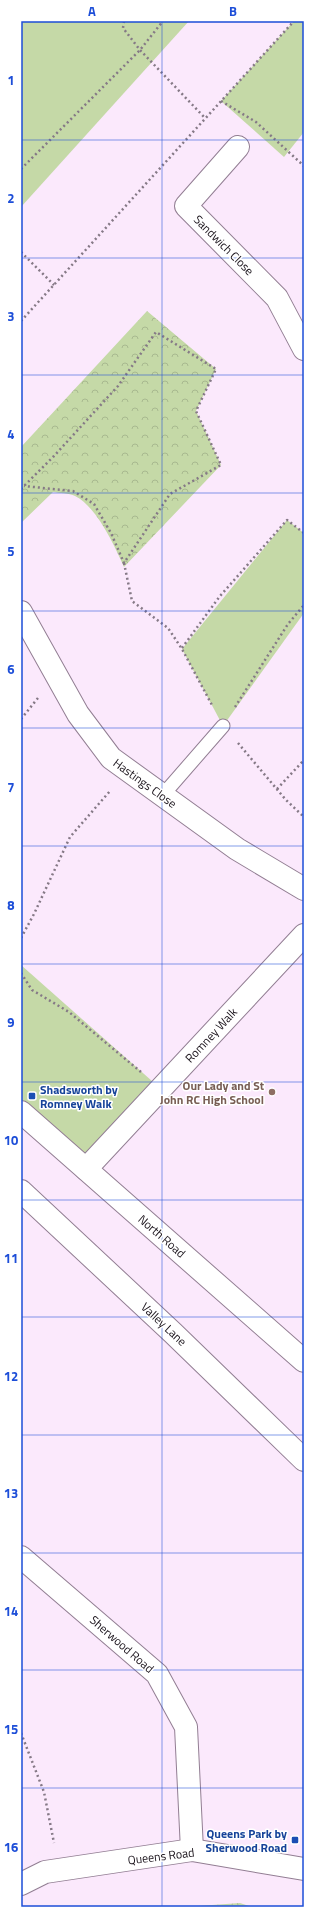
<svg xmlns="http://www.w3.org/2000/svg" width="325" height="1928" font-family="'Titillium Web',sans-serif">
  <defs>
    <pattern id="park-crowns" width="20" height="18" patternUnits="userSpaceOnUse"><rect width="20" height="18" fill="#c5d9a7"/><path d="M2 6a3 3 0 1 1 6 0M12 15a3 3 0 1 1 6 0" fill="none" stroke="#a8b98f"/></pattern>
  </defs>
  <rect width="100%" height="100%" fill="#fbe9fc"/>
  <g fill="#c5d9a7">
    <path d="M21 21H189L21 207Z"/>
    <path d="M294 21H304V132L284 157 221 101Z"/>
    <path d="M287 520 304 533V613L223 726 182 649Z"/>
    <path d="M21 965 161 1089 86 1169 21 1112Z"/>
  </g>
  <g fill="url(#park-crowns)">
    <path d="M147 311 216 369 196 411 221 465 124 567C114 545 97 507 75 496 69 493 59 493 53 492L21 523V447Z"/>
    <path d="M240 1903 252 1907H184Z"/>
  </g>
  <g fill="none" stroke-linecap="round" stroke-linejoin="round">
    <defs>
      <path id="lane" d="M162 796 223 726"/>
      <g id="street">
        <path d="M238 147 186 206 277 298 304 349"/>
        <path d="M21 612 78 714 111 758 237 849 304 889"/>
        <path d="M21 1112 304 1361"/>
        <path d="M86 1169 304 935"/>
        <path d="M21 1191 173 1333 304 1460"/>
        <path d="M21 1557 157 1674 186 1727 192 1850"/>
        <path d="M21 1884 45 1872 192 1850 304 1869"/>
      </g>
    </defs>
    <use href="#lane" stroke="#927e93" stroke-width="15"/>
    <use href="#street" stroke="#927e93" stroke-width="24"/>
    <g stroke="#857986" stroke-width="2.5" stroke-dasharray="2 3" stroke-linecap="butt">
      <path d="M124 21 123 28 140 50 205 118"/>
      <path d="M221 101 256 122 304 166"/>
      <path d="M21 169 140 50 163 21"/>
      <path d="M21 252 54 285"/>
      <path d="M21 321 294 21"/>
      <path d="M21 489 54 456 118 386 156 332 216 369 196 411 221 465 170 494 124 563 111 533 94 504 73 491 24 486"/>
      <path d="M124 563 132 601 168 628 182 649 213 707"/>
      <path d="M182 648 220 596 287 520 304 533"/>
      <path d="M235 707 288 624 304 605"/>
      <path d="M21 719 38 698"/>
      <path d="M238 743 286 800 304 817"/>
      <path d="M277 789 304 760"/>
      <path d="M21 938 34 914 70 837 110 791"/>
      <path d="M21 973 32 990 69 1012 141 1072"/>
      <path d="M21 1733 44 1792 54 1843"/>
    </g>
    <use href="#lane" stroke="#fff" stroke-width="13"/>
    <use href="#street" stroke="#fff" stroke-width="22"/>
  </g>
  <path fill="none" stroke="#1d4ed8" stroke-width="1" stroke-opacity="0.55" d="M162 21V1907M21 140H304M21 258H304M21 375H304M21 493H304M21 611H304M21 728H304M21 846H304M21 964H304M21 1082H304M21 1200H304M21 1317H304M21 1435H304M21 1553H304M21 1670H304M21 1788H304"/>
  <circle fill="#8d6e63" stroke="#fff" stroke-width="1.5" cx="272" cy="1092" r="4"/>
  <g fill="#1a4fb4" stroke="#fff" stroke-width="1.5">
    <rect x="28" y="1092" width="8" height="8" rx="2"/>
    <rect x="291" y="1836" width="8" height="8" rx="2"/>
  </g>
  <g text-anchor="middle" dominant-baseline="central" stroke-width="3" stroke-linejoin="round" paint-order="stroke">
    <g font-size="12" fill="#181119" stroke="#fff">
      <text transform="translate(224 245) rotate(45)">Sandwich Close</text>
      <text transform="translate(145 783) rotate(36)">Hastings Close</text>
      <text transform="translate(211 1035) rotate(-47)">Romney Walk</text>
      <text transform="translate(162 1236) rotate(41)">North Road</text>
      <text transform="translate(164 1324) rotate(43)">Valley Lane</text>
      <text transform="translate(122 1644) rotate(41)">Sherwood Road</text>
      <text transform="translate(161 1856) rotate(-7)">Queens Road</text>
    </g>
    <g font-size="12" font-weight="bold" fill="#785e54" stroke="#fff" text-anchor="end">
      <text x="264" y="1085">Our Lady and St<tspan x="264" dy="14">John RC High School</tspan></text>
    </g>
    <g font-size="12" font-weight="bold" fill="#164399" stroke="#fff" text-anchor="start">
      <text x="40" y="1089">Shadsworth by<tspan x="40" dy="14">Romney Walk</tspan></text>
      <text x="287" y="1833" text-anchor="end">Queens Park by<tspan x="287" dy="14">Sherwood Road</tspan></text>
    </g>
  </g>
  <rect width="325" height="1928" fill="none" stroke="#ffffff" stroke-width="44"/>
  <rect x="22" y="22" width="281" height="1884" fill="none" stroke="#1d4ed8" stroke-width="1.5"/>
  <g font-size="13" text-anchor="middle" font-weight="bold" fill="#1d4ed8">
    <text x="92" y="16">A</text>
    <text x="233" y="16">B</text>
    <text x="11" y="85">1</text>
    <text x="11" y="203">2</text>
    <text x="11" y="321">3</text>
    <text x="11" y="439">4</text>
    <text x="11" y="556">5</text>
    <text x="11" y="674">6</text>
    <text x="11" y="792">7</text>
    <text x="11" y="910">8</text>
    <text x="11" y="1027">9</text>
    <text x="11" y="1145">10</text>
    <text x="11" y="1263">11</text>
    <text x="11" y="1381">12</text>
    <text x="11" y="1498">13</text>
    <text x="11" y="1616">14</text>
    <text x="11" y="1734">15</text>
    <text x="11" y="1852">16</text>
  </g>
</svg>
